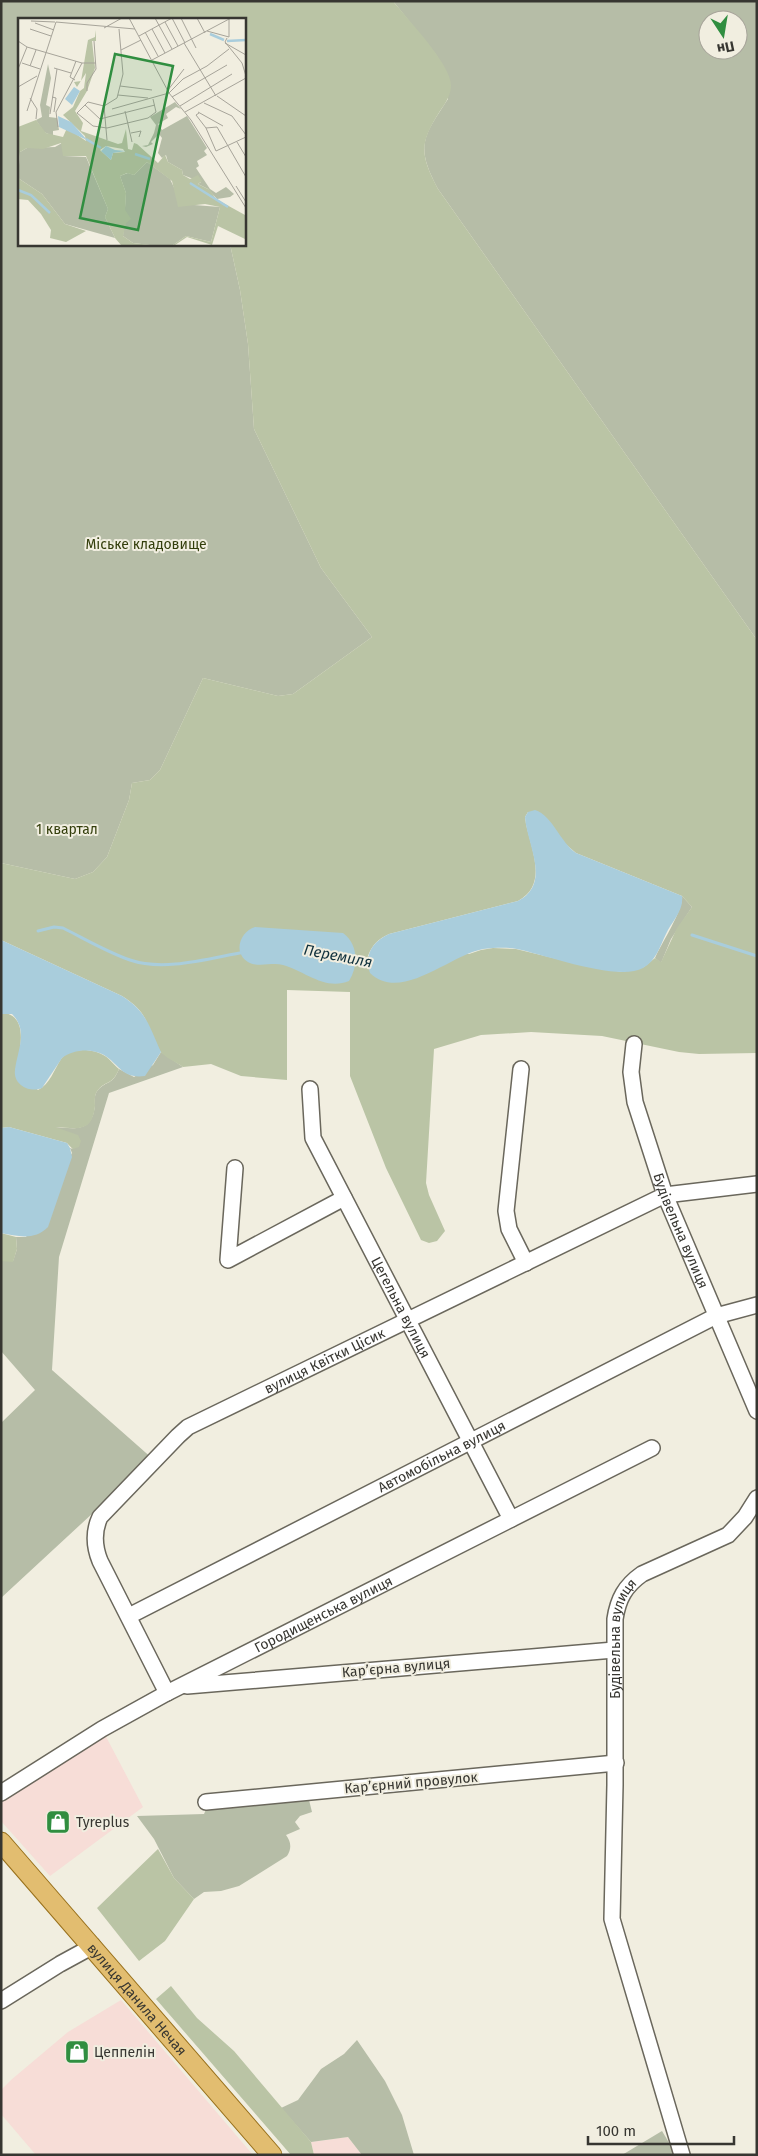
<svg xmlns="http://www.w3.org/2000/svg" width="758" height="2156" font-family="'Fira Sans',sans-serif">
  <rect width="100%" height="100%" fill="#f1eee0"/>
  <g fill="#f7ddd7">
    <path d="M102 1729 143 1807 50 1876 1 1821V1793Z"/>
    <path d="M121 2000 253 2155H36L1 2114V2090L11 2080 68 2032Z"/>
    <path d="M348 2137 362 2155H314L311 2142Z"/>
  </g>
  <g fill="#b6bda7" fill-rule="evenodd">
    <path d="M1 1H170V19H19V244H230L240 290 248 344 254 429 321 568 372 637 293 694 278 696 203 678 160 770 150 780 132 783 129 800 107 857 93 872 75 879 1 863Z"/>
    <path d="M393 1H757V640L438 189C415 146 423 137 448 99L437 56ZM708 20H738V50H708Z"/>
    <path d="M682 896 692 907 671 939 661 963 655 958C661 944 684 909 682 896Z"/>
    <path d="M161 1052 183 1067 109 1093 59 1257 52 1370 154 1460 100 1517 94 1512 1 1598V1423L35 1390 1 1351V1261H13L17 1249 16 1237H26L72 1153 70 1148 73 1149 52 1127C75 1128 92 1134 95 1105 95 1100 94 1094 98 1090 107 1080 112 1086 119 1069L134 1077 153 1065Z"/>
    <path d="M308 1796 312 1812 300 1816 295 1822 300 1829 286 1835C291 1842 292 1848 287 1856L239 1886 221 1891 204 1892 194 1899 174 1878 154 1839 137 1816 204 1814 207 1807Z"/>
    <path d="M357 2040 385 2081 402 2115 414 2155H362L348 2137 311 2142 281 2108 298 2100 321 2069 344 2054Z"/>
    <path d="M662 2131 671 2146 674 2155H622Z"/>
  </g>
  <g fill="#bac4a5" fill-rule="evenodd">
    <path d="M170 1H393C407 19 452 65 451 86 451 95 445 104 440 111 419 144 420 154 438 189L757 640V1053L699 1054 679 1052 602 1036 531 1032 481 1035 434 1049 426 1183 429 1195 445 1231 437 1241 429 1243 421 1240 386 1168 350 1076V992L287 990V1080L241 1076 211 1064 183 1067C176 1062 164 1057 160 1051 144 1025 152 1015 122 996L1 940V863L75 879 93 872 107 857 129 800 132 783 150 780 160 770 203 678 278 696 293 694 372 637 321 568 254 429 248 344 240 290 230 244H244V19H170ZM528 812 576 853 682 896 692 907 677 928 661 962 655 958 644 967 622 972 582 965 516 949 493 948 481 950 469 954 368 956C372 945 378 939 389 934L518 901C548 885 532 851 526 824L525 817Z"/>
    <path d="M5 1013C30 1018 19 1055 15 1072L38 1090C50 1084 54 1070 61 1059 70 1047 93 1048 105 1056 110 1059 114 1065 119 1069 112 1086 106 1080 98 1090 94 1094 95 1101 95 1106 92 1134 77 1128 55 1127L78 1135 81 1141 79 1147 73 1149 67 1143 9 1127 1 1128V1014Z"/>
    <path d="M1 1233 16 1237 17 1249 13 1262 1 1261Z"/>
    <path d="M158 1849 174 1878 194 1899 165 1941 139 1961 97 1908Z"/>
    <path d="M171 1986 197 2018 234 2051 311 2142 314 2155H291L156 1999Z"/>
  </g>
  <g fill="#a9cddc">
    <path d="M535 810C553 816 560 842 576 853L682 896C684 911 672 921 666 934 660 946 656 961 643 968 618 982 546 955 517 949 506 947 494 948 483 949 450 955 401 1003 370 973 364 955 372 942 389 934L518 901C552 883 527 846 525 817L528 812Z"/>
    <path d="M255 927 343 933C358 944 359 965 349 981 325 991 305 971 283 965 272 962 258 968 248 962 232 952 241 931 255 927Z"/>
    <path d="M1 940 122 996C147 1012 149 1026 161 1052L145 1076C122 1079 120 1065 104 1055 92 1048 73 1049 62 1058L42 1088C30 1093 13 1085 15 1070 17 1051 29 1031 12 1014H1Z"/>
    <path d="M9 1127 67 1143 70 1148 72 1157 48 1227C34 1241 18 1236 1 1233V1128Z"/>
  </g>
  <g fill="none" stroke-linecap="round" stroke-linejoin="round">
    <g stroke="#a9cddc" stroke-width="3">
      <path d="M38 931 54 927 63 928C85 939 107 952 130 960 165 972 210 958 245 952"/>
      <path d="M692 935 757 956"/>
      <path d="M352 959 370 963"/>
    </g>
    <defs>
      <g id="minor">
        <path id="s1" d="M634 1044 631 1072 635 1102 665 1195 757 1411"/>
        <path d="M521 1069 506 1211 509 1229 526 1263"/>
        <path id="s2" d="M310 1089 313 1138 511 1519"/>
        <path d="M235 1168 228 1260 344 1198"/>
        <path id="s3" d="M129 1616 716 1316 757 1305"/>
        <path d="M187 1686 614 1650"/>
        <path id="s4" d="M167 1693 100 1561C94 1546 93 1532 100 1517L178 1436 188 1427 665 1195 757 1184"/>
        <path id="s5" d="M1 1793 102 1729 167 1693 652 1448"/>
        <path d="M206 1802 616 1763"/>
        <path d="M1 2001 60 1964 93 1946"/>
        <path id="s6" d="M682 2155 612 1919 615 1785V1619C618 1599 625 1586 642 1574L728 1535 745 1517 757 1498"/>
      </g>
      <g id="major">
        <path id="s7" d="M1 1842 272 2155"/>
      </g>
    </defs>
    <use href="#minor" stroke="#6a675c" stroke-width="18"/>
    <use href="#major" stroke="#99711c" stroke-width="21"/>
    <use href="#minor" stroke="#fff" stroke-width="15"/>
    <use href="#major" stroke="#e2bd70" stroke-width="19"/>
  </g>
  <defs>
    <symbol id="shop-square" viewBox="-11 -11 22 22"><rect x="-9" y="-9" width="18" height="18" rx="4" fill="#308e40" stroke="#f1eee0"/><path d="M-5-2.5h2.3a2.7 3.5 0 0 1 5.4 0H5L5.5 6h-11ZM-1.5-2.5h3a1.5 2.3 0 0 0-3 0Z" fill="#fff"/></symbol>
  </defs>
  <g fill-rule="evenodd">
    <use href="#shop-square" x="44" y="1808" width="28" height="28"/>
    <use href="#shop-square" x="63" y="2038" width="28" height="28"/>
  </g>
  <g text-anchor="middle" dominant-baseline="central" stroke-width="4" stroke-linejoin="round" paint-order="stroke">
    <g font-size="14" fill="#333e0b" stroke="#f1eee0">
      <text x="146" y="544">Міське кладовище</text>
      <text x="67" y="829">1 квартал</text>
    </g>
    <g font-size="14" fill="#373631" stroke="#f1eee0">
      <text stroke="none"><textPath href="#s1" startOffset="195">Будівельна вулиця</textPath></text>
      <text stroke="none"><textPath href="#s2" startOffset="240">Цегельна вулиця</textPath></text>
      <text stroke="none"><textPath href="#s4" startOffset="471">вулиця Квітки Цісик</textPath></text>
      <text stroke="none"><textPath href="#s3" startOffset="351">Автомобільна вулиця</textPath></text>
      <text stroke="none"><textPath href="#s5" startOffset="369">Городищенська вулиця</textPath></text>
      <text stroke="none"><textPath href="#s6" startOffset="528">Будівельна вулиця</textPath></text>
      <text transform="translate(396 1668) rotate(-5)">Карʼєрна вулиця</text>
      <text transform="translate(411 1783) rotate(-5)">Карʼєрний провулок</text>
      <text stroke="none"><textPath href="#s7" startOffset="208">вулиця Данила Нечая</textPath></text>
    </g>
    <g font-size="14" fill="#373631" stroke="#f1eee0" text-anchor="start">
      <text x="76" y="1822">Tyreplus</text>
      <text x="94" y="2052">Цеппелін</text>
    </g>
    <g font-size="15" font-style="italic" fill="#10313d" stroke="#f1eee0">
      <text transform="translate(338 956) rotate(11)">Перемиля</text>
    </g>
  </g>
  <g transform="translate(18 18)">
    <rect width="228" height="228" fill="#f1eee0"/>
    <path d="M30 46 33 60 28 87 32 89 31 99 39 100 41 112 35 113V118L26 114 18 102 24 99 22 87ZM157 84 163 91 158 89 148 96 150 100 140 106 144 112 169 98 189 130 186 133 189 137 179 143 181 148 178 150 192 171 198 175 208 169 216 176 212 179 199 181 190 171 180 166 183 164 165 157 164 152 150 144 148 137 144 140 140 135 144 120 141 116 133 124 135 126 128 129 124 128 130 127 136 115 138 107 132 99ZM44 125 46 138 68 139 90 191 87 199 97 220 47 206 24 176 0 160 2 134 9 130 37 129ZM129 144 152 161 158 174 176 187 202 189 193 224 168 218 155 227H132L115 225 105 218 108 175 102 158 110 155 116 157Z" fill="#b6bda7"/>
    <path d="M78 12V23H74L77 50 69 73 57 93 65 105 63 113 100 126 104 125 108 111 110 131 114 132 116 125 119 126 140 145 147 137 150 144 164 152 165 157 172 161 180 157 184 163 180 166 192 172 198 181 227 197V221L200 208 194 227 169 219 157 227H155L168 218 193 224 202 189 187 186 160 189 154 163 129 144 116 157 109 155 102 158 108 175 107 192 113 201 108 205 105 218 115 225 132 227H103L97 220 87 199 90 191 68 138H45L43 125 25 131 9 130 2 134 0 153V109L18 102 28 115 45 119 49 110 68 123 67 118 45 97 55 89 62 73 66 70 68 55 59 69 56 64 63 63 70 22 77 19ZM88 128 105 131 107 134 95 135 93 142 82 132ZM0 160 24 176 47 206 68 213 48 224 32 220 33 212 23 196 10 182 0 181Z" fill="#bac4a5" fill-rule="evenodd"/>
    <path d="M56 69 62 73 54 87 47 81ZM40 98 53 104 69 122 41 109ZM88 128 97 132 108 133 95 135 93 142 83 133Z" fill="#a9cddc"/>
    <path fill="none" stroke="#a9cddc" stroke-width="2.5" d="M192 16 206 22M209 23 228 22M68 121 83 130M117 136 132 141M172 165 210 189M0 172 13 177 32 195"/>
    <path fill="none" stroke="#a7a49a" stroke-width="1" d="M111 0 151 75 173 102 228 190M137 0 154 31M154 0 167 25M163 0 178 30M179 0 187 15M13 3 37 4M38 4 117 11M147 4 160 28M17 5 36 12M86 10 104 0M12 11 33 18M134 11 147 35M189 13 211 19V1M127 14 140 38M121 18 154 0M209 20 207 24 224 45 228 58M0 23 9 29 64 45H78M166 25 198 78M207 25 228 37M103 32 123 22M134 42 213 0M4 45 22 51M12 48 18 32M36 50 53 55M0 51 9 29M57 62 52 59 58 43M102 68 134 72M0 69 19 58M150 72 166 51M69 73V65L78 51 76 23M100 77 130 80M199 78 228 98M34 79 38 80 36 94M154 79 209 47M12 80 19 91 18 101M186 85 214 98 228 117M67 87 82 101 137 87M86 88 70 84 59 95 75 108 89 110 130 100 138 94 135 81M162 88 214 56M94 91 151 75 165 61 189 48 211 31M9 93 38 4M107 93 114 124M167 94 228 60M180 94 205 108M181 95 178 97 188 110 198 133M32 96 39 51M40 109 38 94 64 45M188 110 199 109 228 159M113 115 123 113 121 119M89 122 86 88 99 80 105 56 101 11M219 124 228 139M198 133 228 119M218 168 228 184"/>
    <path fill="#308e40" fill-opacity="0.15" stroke="#308e40" stroke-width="2.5" d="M97 36 155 48 120 212 62 200Z"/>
    <rect width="228" height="228" fill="none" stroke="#373631" stroke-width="2.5"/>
  </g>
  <rect width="758" height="2156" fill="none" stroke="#373631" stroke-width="5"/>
  <g transform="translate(723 35) rotate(168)"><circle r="24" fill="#f1eee0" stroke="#a7a49a"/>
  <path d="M0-4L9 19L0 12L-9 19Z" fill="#308e40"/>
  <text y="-8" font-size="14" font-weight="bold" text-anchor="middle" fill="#373631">Пн</text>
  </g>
  <path d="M588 2136v8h146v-8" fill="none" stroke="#373631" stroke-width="2.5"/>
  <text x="596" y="2136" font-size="15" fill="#373631" stroke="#f1eee0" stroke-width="4" paint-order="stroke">100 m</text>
</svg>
